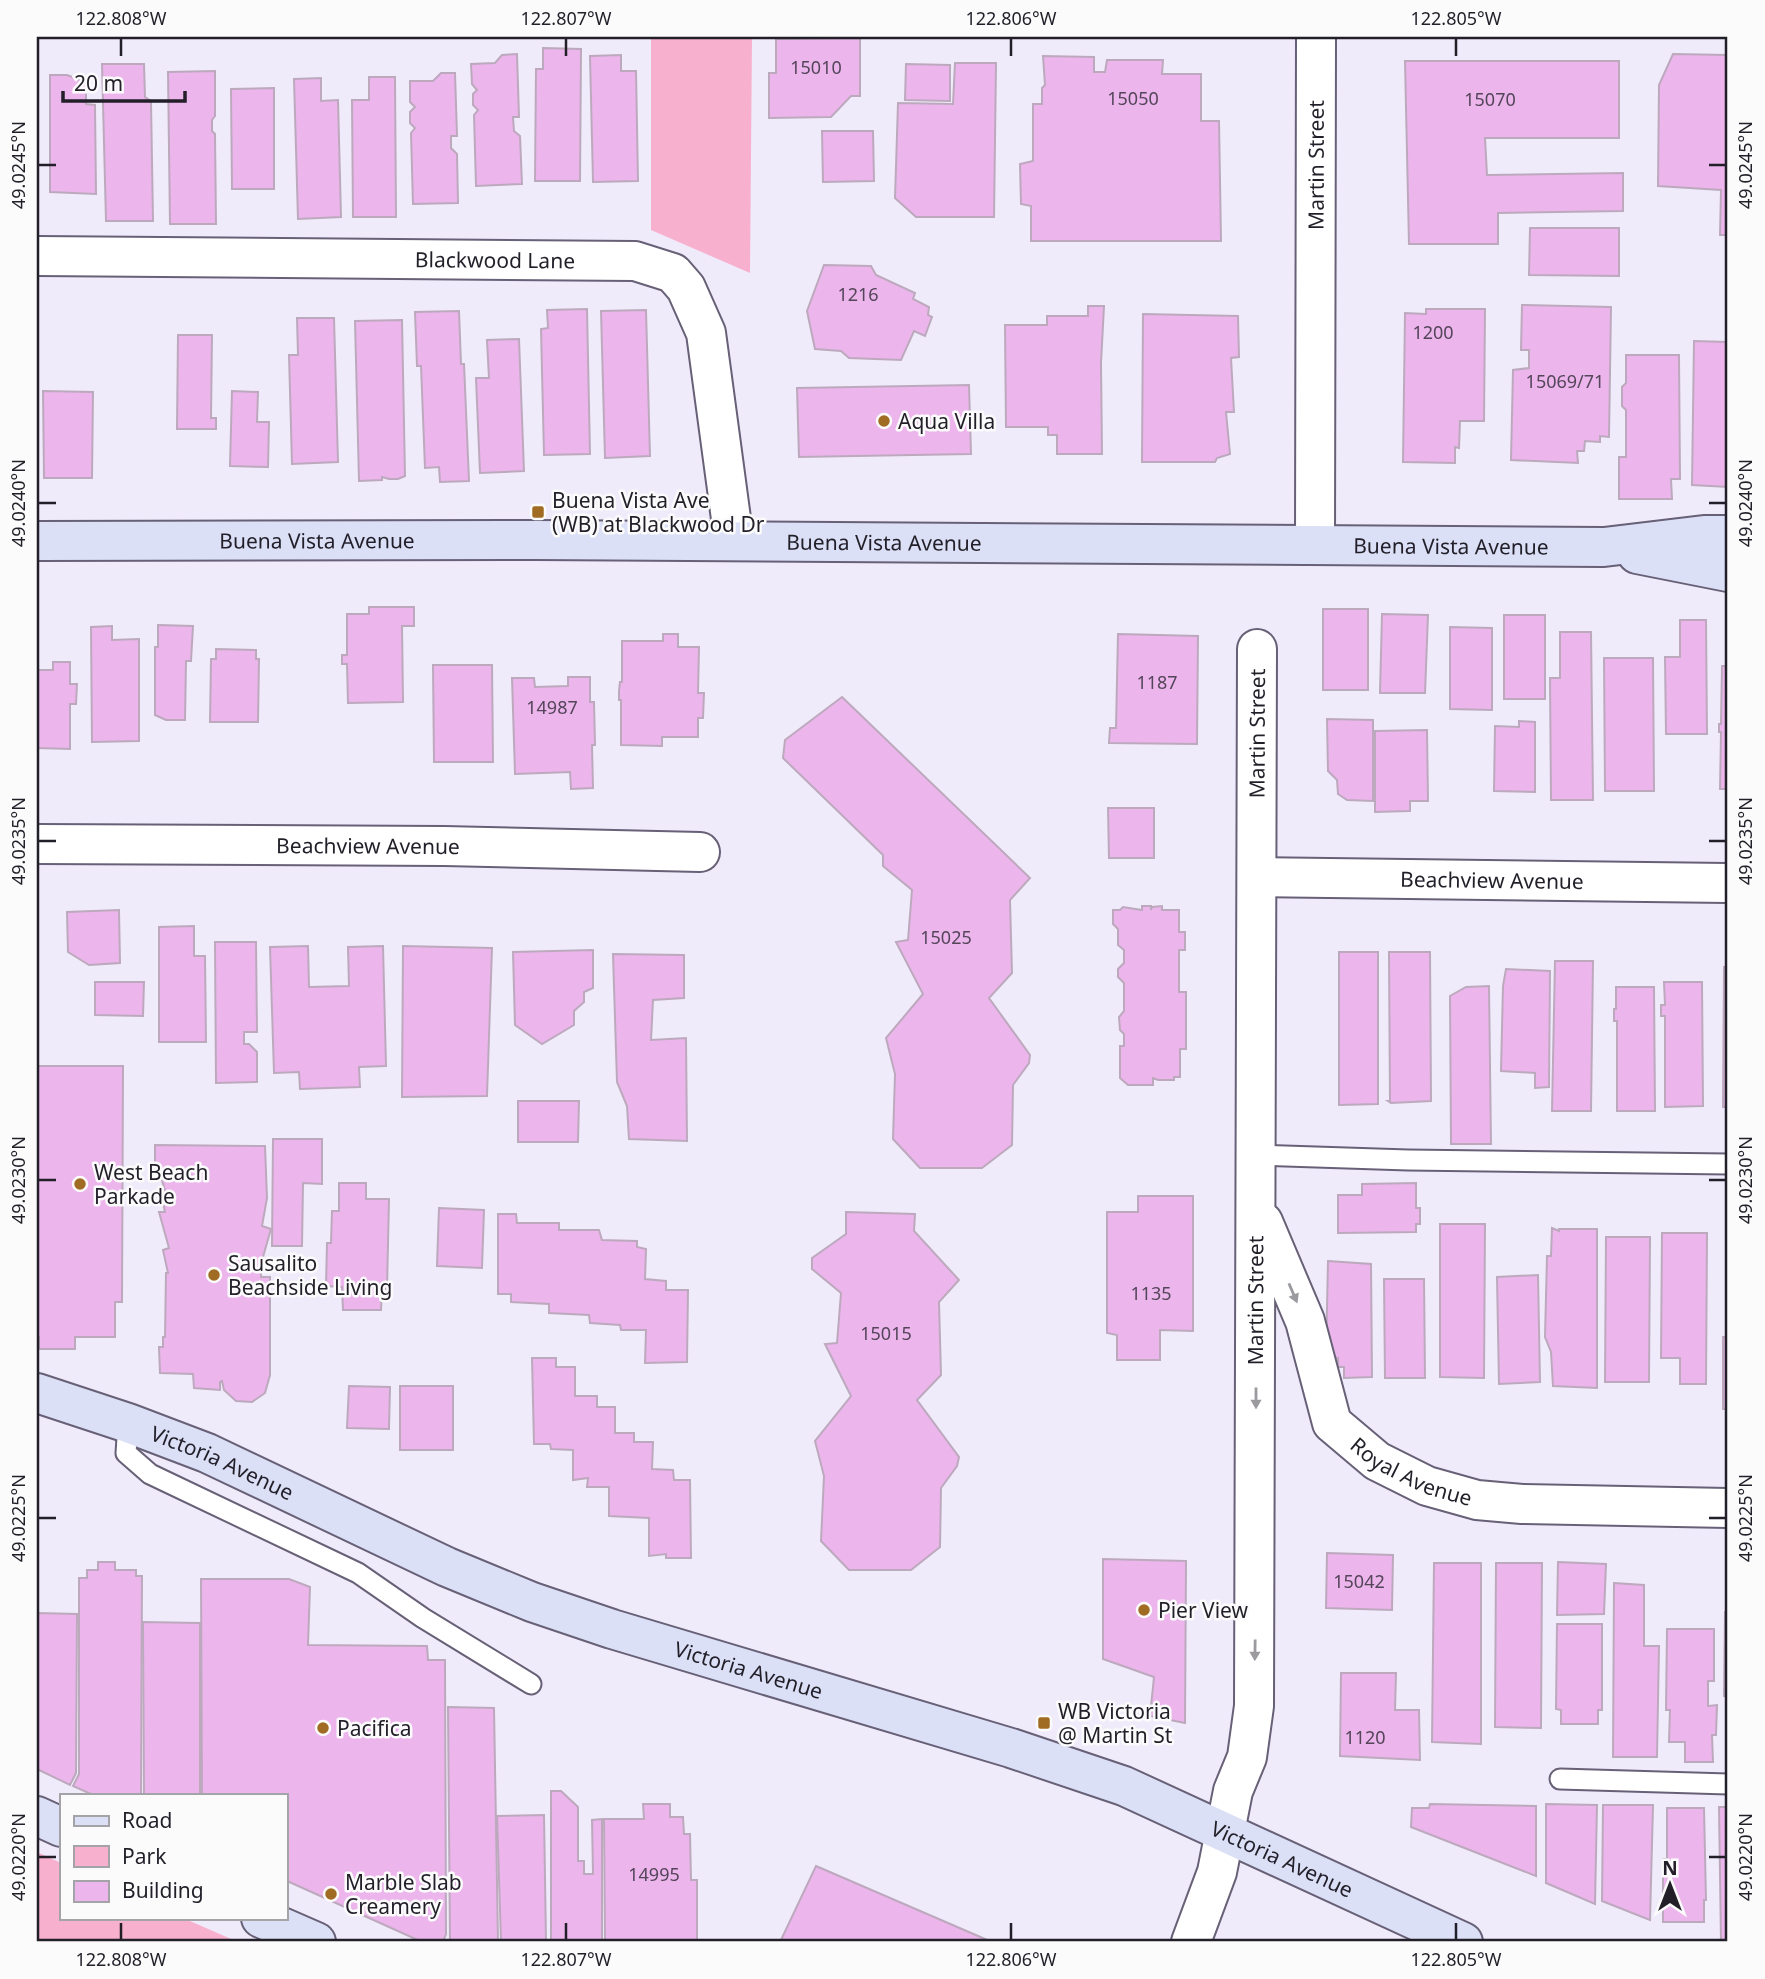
<svg xmlns="http://www.w3.org/2000/svg" width="1765" height="1979" font-family="'Noto Sans',sans-serif">
  <rect width="100%" height="100%" fill="#f0ebfb"/>
  <g fill="#f7b0ce">
    <path d="M651 37H752L750 273 651 230Z"/>
    <path d="M37 1852 61 1863V1918H183L238 1942H37Z"/>
  </g>
  <g fill="#ecb6ec" stroke="#bda9bd" stroke-width="2">
    <path d="M860 38V96H851L831 117 769 118V73H776V39Z"/>
    <path d="M543 48 581 49 580 181H535L536 69H543Z"/>
    <path d="M517 54 519 117H513L514 131 520 136 522 184 476 186 474 115 478 110 473 105V94L477 90 472 84 471 64 495 63 502 55Z"/>
    <path d="M1673 54 1728 55V235H1720L1721 190 1658 186 1659 85Z"/>
    <path d="M621 55V71H636L638 181 593 182 590 56Z"/>
    <path d="M1043 56 1094 57V72H1105L1107 60H1163L1162 74H1201V121H1219L1221 241H1031V206L1021 204 1020 164 1033 161V104H1042V88L1045 85Z"/>
    <path d="M1405 61H1619V138H1485L1487 175 1623 173V211L1498 213V244H1409Z"/>
    <path d="M955 63H996L994 217H916L895 198 898 103 953 104Z"/>
    <path d="M102 64H144L145 97 151 101 153 221H106Z"/>
    <path d="M906 64 950 65V101L905 100Z"/>
    <path d="M215 71V116L212 120V131L215 134 216 224H170L168 72Z"/>
    <path d="M441 73H455L457 136H451V148L457 154 458 203 413 204 411 133 415 128 410 123V112L415 107 410 102V81H433Z"/>
    <path d="M50 75H67L86 82V104L95 105 96 194 50 192Z"/>
    <path d="M369 77H395L396 217H353L352 100H369Z"/>
    <path d="M321 78V101L338 100 341 217 298 219 294 79Z"/>
    <path d="M274 88V189H232L231 89Z"/>
    <path d="M822 131H873L874 181 823 182Z"/>
    <path d="M1530 228H1619V276L1529 275Z"/>
    <path d="M824 265 871 266 876 275 915 293 913 299 929 307 928 315 932 317 925 336 914 331 901 360 849 358 841 351 815 349 807 311Z"/>
    <path d="M1522 305 1611 307 1609 437 1600 436V442L1585 441 1584 451H1577L1578 463 1511 460 1513 370 1529 368V350H1521Z"/>
    <path d="M1088 306H1104L1101 363 1102 454H1057V435H1048V427H1006L1005 325H1047V316H1088Z"/>
    <path d="M587 309 590 454 544 455 541 329 548 328 547 310Z"/>
    <path d="M1426 309H1485L1484 421H1460L1459 448 1455 447V463L1403 462 1405 313 1426 314Z"/>
    <path d="M646 310 650 456 605 458 601 311Z"/>
    <path d="M459 311 461 364H464L469 481 440 482 439 467 425 468 421 366H417L415 312Z"/>
    <path d="M1143 314 1238 316 1239 357 1231 358 1234 412H1226L1230 454 1217 458 1215 462H1142Z"/>
    <path d="M297 318H334L338 462 292 464 289 355H298Z"/>
    <path d="M402 320 405 476 398 479H389L382 477V480L359 481 355 321Z"/>
    <path d="M178 335H212L211 418H216V429H177Z"/>
    <path d="M519 339 524 471 480 473 476 378H489L487 340Z"/>
    <path d="M1694 341 1728 342V487L1692 485Z"/>
    <path d="M1626 355H1679L1680 479H1671L1672 499H1619V457H1626V410L1622 406V387L1626 383Z"/>
    <path d="M969 385 971 454 799 457 797 388Z"/>
    <path d="M43 391 93 392 92 478H44Z"/>
    <path d="M232 391 258 392 257 422H269L268 467 230 466Z"/>
    <path d="M369 607H414V626H402L403 702 348 703 347 664H342V655H347V614H369Z"/>
    <rect x="1323" y="609" width="45" height="81"/>
    <path d="M1382 614 1428 615 1425 693H1380Z"/>
    <rect x="1504" y="615" width="41" height="84"/>
    <path d="M1680 620H1706L1707 734H1666L1665 657H1680Z"/>
    <path d="M158 625 193 626 191 661H186L185 720H166L155 715V647H158Z"/>
    <path d="M112 626V640L139 639V741L92 742 91 627Z"/>
    <path d="M1450 627 1492 628V710L1450 709Z"/>
    <path d="M1560 632H1591L1593 800H1551L1550 678H1560Z"/>
    <path d="M663 634H678V647H699L698 693H704L703 718H698V737H662V746L621 745V700H619V691L620 682H622V641H663Z"/>
    <path d="M1118 634 1198 636 1197 744 1109 743 1110 728H1116Z"/>
    <path d="M216 649 256 650V659H259L258 722H210L211 659H216Z"/>
    <path d="M1604 658H1653L1654 791H1605Z"/>
    <path d="M53 662H70V684H77L76 704H70V749L37 748V670H53Z"/>
    <path d="M433 665H492L493 762H434Z"/>
    <path d="M1722 666H1728V789H1720L1721 732H1719V724H1721Z"/>
    <path d="M568 677H590V702H594L595 745H592L593 788 571 789 570 772 515 774 512 678H534L535 687 568 686Z"/>
    <path d="M842 697 1030 878 1010 900 1012 973 989 998 1030 1055 1029 1063 1013 1085 1012 1145 982 1168H920L893 1139 895 1074 886 1038 923 994 896 942 908 940 912 890 883 866V855L783 758 785 740Z"/>
    <path d="M1327 719 1373 720V801L1347 800 1338 794 1337 780 1328 771Z"/>
    <path d="M1519 721 1535 722V792L1494 791 1495 726 1519 727Z"/>
    <path d="M1427 730 1428 801H1410V811L1375 812V731Z"/>
    <path d="M1108 808H1154V858H1109Z"/>
    <path d="M1142 906H1151V910L1152 907 1162 906V910H1179V932H1185V950H1179V992H1186V1049H1180V1077H1174V1080H1158L1153 1078V1085H1128L1120 1078V1046H1124V1034L1120 1030 1119 1017 1124 1011V983L1118 977V969L1124 963V950L1118 945V929L1113 924V910H1120L1123 907 1142 910Z"/>
    <path d="M119 910 120 963 89 965 68 952 67 912Z"/>
    <path d="M194 926V956H205L206 1042H159V927Z"/>
    <path d="M215 942H256L257 1032H244V1044H249L257 1052V1082L216 1083Z"/>
    <path d="M308 946 309 987 349 986 348 947 383 946 386 1066 359 1067 360 1087 300 1089 299 1072 274 1073 270 947Z"/>
    <path d="M403 946 492 948 487 1096 402 1097Z"/>
    <path d="M593 950V988L584 992V1002L574 1011V1025L542 1044 515 1025 513 952Z"/>
    <path d="M1339 952H1378V1104L1339 1105Z"/>
    <path d="M1389 952H1430L1431 1101 1391 1103 1388 1101H1390Z"/>
    <path d="M613 954 684 955V998L653 1000 651 1040 686 1038 687 1141 629 1139 627 1106 617 1082Z"/>
    <path d="M1555 961H1593L1591 1111H1552Z"/>
    <path d="M1724 967H1728V1107H1723Z"/>
    <path d="M1506 969 1550 971 1549 1087 1535 1088V1073L1501 1071 1503 986Z"/>
    <path d="M95 982H144L143 1016 95 1015Z"/>
    <path d="M1664 982H1702L1703 1106 1665 1107V1016H1661V1005H1665Z"/>
    <path d="M1489 986 1491 1144H1451L1450 996 1466 987Z"/>
    <path d="M1616 987H1654L1655 1111H1617V1021H1614V1009H1616Z"/>
    <path d="M37 1066H123L122 1302H115V1337H75V1349H39V1337H37Z"/>
    <path d="M518 1101H579L578 1142H518Z"/>
    <path d="M273 1139H322V1184L303 1183 302 1246H272Z"/>
    <path d="M155 1145 265 1146 267 1198 262 1226 271 1229 261 1264V1277H270V1375L265 1393 252 1402 236 1401 224 1390 222 1381 220 1382V1390L194 1388 193 1374 160 1373 159 1347H163V1337H165L166 1273H168L163 1250 169 1248 159 1212H165L163 1203 168 1201 159 1170 155 1168Z"/>
    <path d="M339 1183H366V1199H389L387 1289H382L381 1310H343L342 1287 326 1286 327 1243H331L332 1211H339Z"/>
    <path d="M1416 1183V1208H1420V1224H1416V1232L1338 1233V1195H1362V1184Z"/>
    <path d="M1138 1196H1193V1331L1160 1330V1360H1117V1335L1107 1333V1212H1138Z"/>
    <path d="M439 1208 484 1210 482 1268 437 1266Z"/>
    <path d="M846 1212 915 1214 914 1231 959 1280 939 1302 941 1375 917 1400 959 1457 957 1466 941 1488 940 1547 911 1570H849L821 1541 824 1476 815 1441 851 1396 825 1344 837 1343 841 1293 812 1269V1258L846 1234Z"/>
    <path d="M498 1214H516L517 1223H559V1230H599L602 1240 637 1241V1247L646 1249 645 1279 666 1281V1290H688L687 1362 645 1363 646 1330H621L620 1325 590 1323 589 1315 549 1313V1304L511 1302V1294H498Z"/>
    <path d="M1440 1224H1485L1484 1378 1440 1377Z"/>
    <path d="M1552 1228 1559 1231V1229H1597V1388L1553 1386 1551 1352 1545 1337 1547 1256H1551Z"/>
    <path d="M1662 1233H1707L1706 1384H1680V1358H1661Z"/>
    <path d="M1606 1237H1650L1649 1382H1605Z"/>
    <path d="M1328 1261 1371 1264 1372 1377 1344 1378V1367H1338V1358L1326 1356Z"/>
    <path d="M1538 1275 1540 1382 1499 1384 1497 1277Z"/>
    <path d="M1384 1279H1424L1425 1378H1385Z"/>
    <rect x="1723" y="1337" width="5" height="72"/>
    <path d="M532 1358H556V1367H575V1396H597V1407H615V1433H634V1442H653L652 1469 673 1470 674 1480H690L691 1558H666V1554L649 1556V1518L609 1516V1487H587L588 1478 573 1480V1450L551 1449 550 1444H534Z"/>
    <path d="M349 1386 390 1387 389 1429 347 1428Z"/>
    <rect x="400" y="1386" width="53" height="64"/>
    <path d="M1327 1553 1393 1555 1392 1610 1326 1608Z"/>
    <path d="M1103 1559 1186 1561 1185 1723 1150 1716 1154 1677 1103 1659Z"/>
    <path d="M98 1562H115V1570H136V1576H142L141 1795H93L73 1786 79 1774V1578H87V1570H98Z"/>
    <path d="M1558 1562 1606 1564 1604 1614 1557 1615Z"/>
    <path d="M1434 1563H1481V1744L1432 1742Z"/>
    <path d="M1496 1563H1542L1541 1728 1495 1727Z"/>
    <path d="M201 1579H289L310 1587 308 1645 427 1646 428 1660H445L446 1934 443 1942H422L285 1880V1795H202Z"/>
    <path d="M1614 1583 1644 1585V1646H1659L1657 1757H1613Z"/>
    <path d="M1725 1612H1728V1738L1727 1697 1724 1696Z"/>
    <path d="M37 1613 77 1614 76 1773 70 1785 37 1769Z"/>
    <path d="M143 1622 200 1623V1795H144Z"/>
    <path d="M1557 1624H1602V1710H1598V1724H1561V1710L1556 1709Z"/>
    <path d="M1667 1629H1714V1681H1708V1706L1717 1705 1716 1735H1712L1713 1762H1685V1742H1669L1670 1710H1666Z"/>
    <path d="M1341 1673H1396L1395 1710H1419L1420 1760 1340 1756Z"/>
    <path d="M448 1707 494 1708 498 1942H450Z"/>
    <path d="M551 1791H561L578 1807V1861H584V1874H593L592 1820 602 1819V1942H551Z"/>
    <path d="M643 1804H670V1817H683L684 1834H690L691 1880H697V1942H605L604 1819H644Z"/>
    <path d="M1430 1804 1536 1806V1876L1411 1827 1412 1808H1429Z"/>
    <path d="M1546 1804 1597 1805 1595 1904 1546 1883Z"/>
    <path d="M1603 1805H1653L1650 1920 1602 1901Z"/>
    <path d="M1719 1807H1728V1942H1721Z"/>
    <path d="M1667 1808H1704L1706 1900H1704V1922H1663V1859H1667Z"/>
    <path d="M544 1815 546 1942H501L497 1816Z"/>
    <path d="M816 1866 992 1942H780Z"/>
  </g>
  <g fill="none" stroke-linecap="round" stroke-linejoin="round">
    <defs>
      <g id="lane">
        <path d="M1257 1155 1408 1160 1728 1164"/>
        <path d="M128 1423 126 1453 150 1474 358 1573 423 1618 531 1684"/>
        <path d="M1560 1779 1728 1784"/>
      </g>
      <g id="street">
        <path id="s1" d="M37 256 635 261 673 273 686 288 706 333 734 541"/>
        <path id="s2" d="M1315 545 1316 37"/>
        <path id="s3" d="M37 844 444 846 700 852"/>
        <path id="s4" d="M1258 877 1728 883"/>
        <path id="s5" d="M1263 1222 1305 1321 1332 1423 1377 1461 1427 1486 1477 1500 1522 1504 1728 1508"/>
        <path id="s6" d="M1191 1942 1217 1872 1233 1791 1247 1757 1254 1706 1257 649"/>
      </g>
      <g id="secondary">
        <path id="s7" d="M37 541 536 540 1604 547 1704 535H1728"/>
        <path d="M1637 554 1728 572"/>
        <path id="s8" d="M37 1393 128 1423 207 1453 447 1567 532 1602 612 1629 1011 1748 1124 1786 1463 1942"/>
        <path d="M37 1816 61 1827"/>
        <path d="M261 1918 316 1942"/>
      </g>
    </defs>
    <use href="#lane" stroke="#676076" stroke-width="23"/>
    <use href="#street" stroke="#676076" stroke-width="42"/>
    <use href="#secondary" stroke="#676076" stroke-width="42"/>
    <use href="#lane" stroke="#fff" stroke-width="19"/>
    <use href="#street" stroke="#fff" stroke-width="38"/>
    <use href="#secondary" stroke="#dbe0f7" stroke-width="38"/>
  </g>
  <defs><path id="oneway-solid" d="M-6-.8H1V-3.2L6.5 0L1 3.2V.8H-6Z" transform="scale(1.75)"/></defs>
  <g fill="#9c9a9f">
    <use href="#oneway-solid" transform="translate(1293 1293) rotate(67)"/>
    <use href="#oneway-solid" transform="translate(1256 1398) rotate(90)"/>
    <use href="#oneway-solid" transform="translate(1255 1650) rotate(91)"/>
  </g>
  <path fill="none" stroke="#221f29" stroke-width="2.5" d="M121 38V56M566 38V56M1011 38V56M1456 38V56M38 165H56M1709 165H1726M38 503H56M1709 503H1726M38 841H56M1709 841H1726M38 1180H56M1709 1180H1726M38 1518H56M1709 1518H1726M38 1857H56M1709 1857H1726M121 1923V1940M566 1923V1940M1011 1923V1940M1456 1923V1940"/>
  <g fill="#a06c24" stroke="#fbfbfb" stroke-width="2.5">
    <circle cx="884" cy="421" r="7"/>
    <rect x="531" y="505" width="14" height="14" rx="3.5"/>
    <circle cx="80" cy="1184" r="7"/>
    <circle cx="214" cy="1275" r="7"/>
    <circle cx="1144" cy="1610" r="7"/>
    <rect x="1037" y="1716" width="14" height="14" rx="3.5"/>
    <circle cx="323" cy="1728" r="7"/>
    <circle cx="331" cy="1894" r="7"/>
  </g>
  <g text-anchor="middle" dominant-baseline="central" stroke-width="5" stroke-linejoin="round" paint-order="stroke">
    <g font-size="18" fill="#54455a">
      <text x="816" y="67">15010</text>
      <text x="1133" y="98">15050</text>
      <text x="1490" y="99">15070</text>
      <text x="858" y="294">1216</text>
      <text x="1433" y="332">1200</text>
      <text x="1565" y="381">15069/71</text>
      <text x="1157" y="682">1187</text>
      <text x="552" y="707">14987</text>
      <text x="946" y="937">15025</text>
      <text x="1151" y="1293">1135</text>
      <text x="886" y="1333">15015</text>
      <text x="1359" y="1581">15042</text>
      <text x="1365" y="1737">1120</text>
      <text x="654" y="1874">14995</text>
    </g>
    <g font-size="21" fill="#221f29" stroke="#fbfbfb">
      <text stroke="none"><textPath href="#s2" startOffset="380">Martin Street</textPath></text>
      <text stroke="none"><textPath href="#s1" startOffset="458">Blackwood Lane</textPath></text>
      <text stroke="none"><textPath href="#s7" startOffset="280">Buena Vista Avenue</textPath></text>
      <text stroke="none"><textPath href="#s7" startOffset="847">Buena Vista Avenue</textPath></text>
      <text stroke="none"><textPath href="#s7" startOffset="1414">Buena Vista Avenue</textPath></text>
      <text stroke="none"><textPath href="#s6" startOffset="1218">Martin Street</textPath></text>
      <text stroke="none"><textPath href="#s3" startOffset="331">Beachview Avenue</textPath></text>
      <text stroke="none"><textPath href="#s4" startOffset="234">Beachview Avenue</textPath></text>
      <text stroke="none"><textPath href="#s6" startOffset="651">Martin Street</textPath></text>
      <text stroke="none"><textPath href="#s8" startOffset="198">Victoria Avenue</textPath></text>
      <text stroke="none"><textPath href="#s5" startOffset="308">Royal Avenue</textPath></text>
      <text stroke="none"><textPath href="#s8" startOffset="765">Victoria Avenue</textPath></text>
      <text stroke="none"><textPath href="#s8" startOffset="1332">Victoria Avenue</textPath></text>
    </g>
    <g font-size="21" fill="#221f29" stroke="#fbfbfb" text-anchor="start">
      <text x="898" y="421">Aqua Villa</text>
      <text x="552" y="500">Buena Vista Ave<tspan x="552" dy="24">(WB) at Blackwood Dr</tspan></text>
      <text x="94" y="1172">West Beach<tspan x="94" dy="24">Parkade</tspan></text>
      <text x="228" y="1263">Sausalito<tspan x="228" dy="24">Beachside Living</tspan></text>
      <text x="1158" y="1610">Pier View</text>
      <text x="1058" y="1711">WB Victoria<tspan x="1058" dy="24">@ Martin St</tspan></text>
      <text x="337" y="1728">Pacifica</text>
      <text x="345" y="1882">Marble Slab<tspan x="345" dy="24">Creamery</tspan></text>
    </g>
  </g>
  <rect width="1765" height="1979" fill="none" stroke="#fbfbfb" stroke-width="77"/>
  <rect x="60" y="1794" width="228" height="126" fill="#fbfbfb" stroke="#a4a3a7" stroke-width="2"/>
  <rect x="74" y="1816" width="35" height="10" fill="#dbe0f7" stroke="#a4a3a7" stroke-width="2"/>
  <text x="122" y="1828" font-size="21" fill="#221f29">Road</text>
  <rect x="74" y="1846" width="35" height="21" fill="#f7b0ce" stroke="#a4a3a7" stroke-width="2"/>
  <text x="122" y="1864" font-size="21" fill="#221f29">Park</text>
  <rect x="74" y="1881" width="35" height="21" fill="#ecb6ec" stroke="#a4a3a7" stroke-width="2"/>
  <text x="122" y="1898" font-size="21" fill="#221f29">Building</text>
  <g transform="translate(1670 1885)" stroke="#fbfbfb" stroke-width="5" paint-order="stroke">
  <path d="M0-5L12 26L0 18L-12 26Z" fill="#221f29"/>
  <text y="-10" font-size="19" font-weight="bold" text-anchor="middle" fill="#221f29">N</text>
  </g>
  <path d="M63 91v10h122v-10" fill="none" stroke="#221f29" stroke-width="3.5"/>
  <text x="74" y="91" font-size="21" fill="#221f29" stroke="#fbfbfb" stroke-width="5" paint-order="stroke">20 m</text>
  <rect x="38" y="38" width="1688" height="1902" fill="none" stroke="#221f29" stroke-width="2.5"/>
  <g font-size="18" text-anchor="middle" fill="#221f29">
    <text x="121" y="25">122.808°W</text>
    <text x="566" y="25">122.807°W</text>
    <text x="1011" y="25">122.806°W</text>
    <text x="1456" y="25">122.805°W</text>
    <text transform="translate(19 165) rotate(-90)" y="6">49.0245°N</text>
    <text transform="translate(1746 165) rotate(-90)" y="6">49.0245°N</text>
    <text transform="translate(19 503) rotate(-90)" y="6">49.0240°N</text>
    <text transform="translate(1746 503) rotate(-90)" y="6">49.0240°N</text>
    <text transform="translate(19 841) rotate(-90)" y="6">49.0235°N</text>
    <text transform="translate(1746 841) rotate(-90)" y="6">49.0235°N</text>
    <text transform="translate(19 1180) rotate(-90)" y="6">49.0230°N</text>
    <text transform="translate(1746 1180) rotate(-90)" y="6">49.0230°N</text>
    <text transform="translate(19 1518) rotate(-90)" y="6">49.0225°N</text>
    <text transform="translate(1746 1518) rotate(-90)" y="6">49.0225°N</text>
    <text transform="translate(19 1857) rotate(-90)" y="6">49.0220°N</text>
    <text transform="translate(1746 1857) rotate(-90)" y="6">49.0220°N</text>
    <text x="121" y="1966">122.808°W</text>
    <text x="566" y="1966">122.807°W</text>
    <text x="1011" y="1966">122.806°W</text>
    <text x="1456" y="1966">122.805°W</text>
  </g>
</svg>
